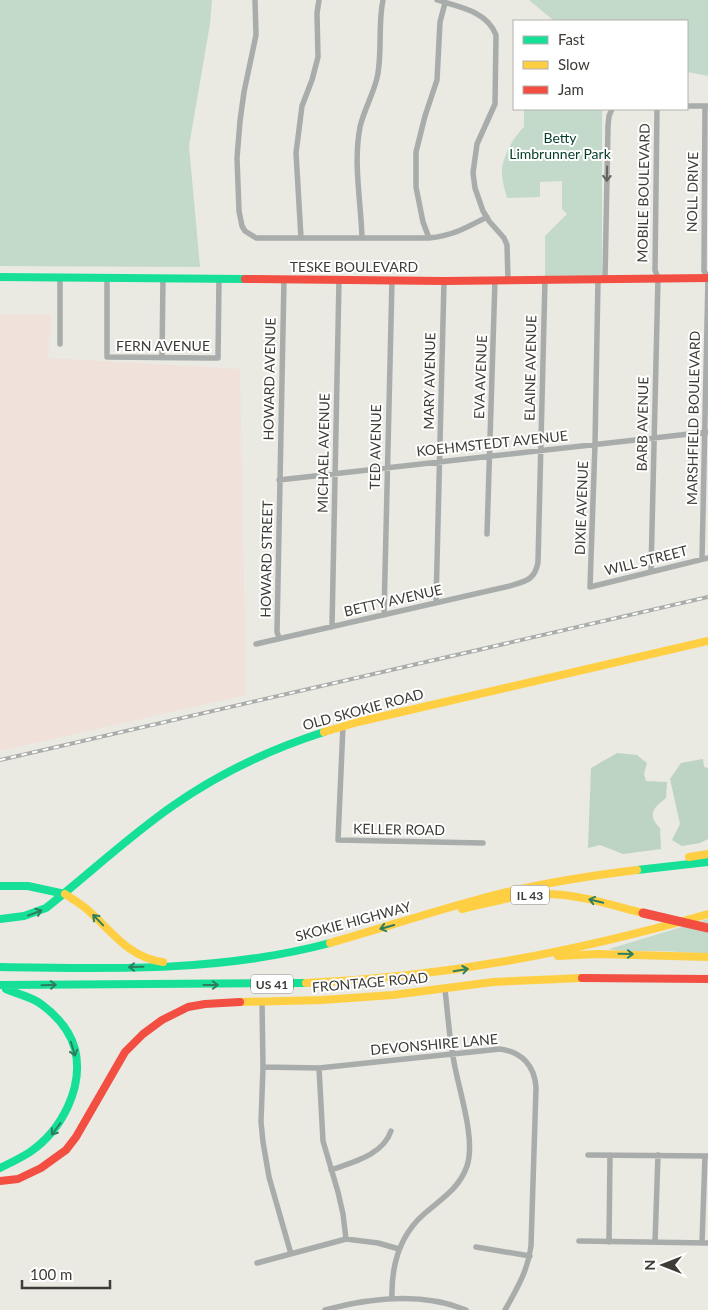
<svg xmlns="http://www.w3.org/2000/svg" width="708" height="1310" font-family="Lato,sans-serif">
  <rect width="100%" height="100%" fill="#eae9e2"/>
  <path fill="#f0e1db" d="M0,314L51,315L48,358L240,369L246,695L0,751Z"/>
  <path fill="#c3daca" d="M0,0H212L210,24L189,146L200,267L0,266Z
    M529,0H708V76L687,72V21H524L553,20Z
    M524,109H602V277L545,276V236L567,214L562,209V181L540,182V197L507,198C505,190 502,181 502,173C501,159 514,136 524,127Z
    M708,919V954L664,951H618L609,949Z"/>
  <path fill="#bdd4c4" d="M617,753L637,755L647,763L644,774L646,781L667,782L666,798C653,808 647,815 660,828L661,849L623,854L600,845L588,848L591,768Z
    M703,759L704,767L708,768V839L700,843L682,846L672,840L680,824L670,779L681,763Z"/>
  <g fill="none" stroke-linecap="round" stroke-linejoin="round">
    <path stroke="#a8adac" stroke-width="5.5" d="M255,0L256,35L244,92L240,121L237,158L239,211L242,226L245,231L256,238H429C452,236 466,228 487,217
      M437,0C459,7 487,11 496,35L495,104L477,144L473,173L475,188L483,211L489,221L504,238L507,245L508,280
      M687,106H707
      M301,238L296,153L302,106L312,80L318,57L317,13L319,0
      M362,238C361,201 353,164 360,127C364,109 376,89 378,73C382,48 378,24 383,0
      M429,238L423,222L416,187V152L425,116L437,80L440,22L445,3
      M107,278V357L210,358H218L219,279
      M605,279L608,126L609,116L612,109
      M598,280L595,444L590,587L708,558
      M60,344V278
      M162,358L163,278
      M279,480L707,432
      M487,534L495,280
      M702,559L708,278L704,271L705,106
      M651,571L658,278L655,270L657,109
      M436,603L444,281
      M384,615L392,280
      M332,627L339,280
      M279,638L277,632L284,279
      M256,644L510,586C526,581 535,580 538,562L545,280
      M343,726L338,840L483,843
      M262,1002L263,1067L261,1122L263,1142L269,1177L291,1254
      M263,1067L319,1068L500,1049C522,1052 535,1066 536,1088L531,1246C528,1270 517,1289 505,1310
      M319,1068L323,1141L338,1192L343,1214L346,1239
      M588,1155L708,1156
      M331,1170C353,1162 383,1155 391,1131
      M579,1241L708,1243
      M609,1242L610,1155
      M655,1242L658,1155
      M702,1243L705,1156
      M476,1247L530,1256
      M257,1263L346,1239L378,1243L399,1249
      M392,1299C391,1267 399,1236 424,1214C441,1199 459,1189 467,1166C476,1139 459,1091 454,1062C449,1038 448,1014 445,990
      M325,1310C370,1298 422,1292 466,1310"/>
    <path stroke="#16e098" stroke-width="8" d="M0,277L245,279
      M637,870L708,862
      M0,886H28L65,894
      M0,919L24,916L46,908C89,874 129,836 174,805C220,773 271,749 324,732
      M0,967C111,969 222,972 330,943
      M0,985L306,983
      M0,1168C10,1163 21,1158 30,1152C62,1130 84,1087 75,1049C70,1031 56,1015 41,1004C32,997 17,994 6,989"/>
    <path stroke="#ffcf43" stroke-width="8" d="M324,732L358,722L708,641
      M689,857L708,854
      M65,894C74,900 83,905 90,912C113,933 130,958 163,962
      M462,909C489,903 517,894 545,894C579,894 611,905 643,913
      M330,943C383,928 434,911 487,897C537,884 587,876 637,870
      M558,956L598,954L708,957
      M306,983C446,977 574,952 708,914
      M240,1002L322,1000L393,995L493,982L582,978"/>
    <path stroke="#f24e42" stroke-width="8" d="M245,279L444,281L708,278
      M582,978L708,979
      M0,1181L18,1179L41,1168L66,1150L76,1137L125,1052L143,1034L162,1020L188,1007L205,1004L240,1002"/>
    <g stroke="#aaadaa" stroke-width="4">
      <path id="rail" d="M0,760L708,597"/>
    </g>
    <use href="#rail" stroke="#fff" stroke-width="2" stroke-dasharray="5.5" stroke-linecap="butt"/>
    <path stroke="#f24e42" stroke-width="9" d="M643,913L708,928"/>
  </g>
  <defs><path id="oneway-shaft" d="M-6 0H5M1.5-3L5.5 0L1.5 3" fill="none" stroke-width="1.6" stroke-linecap="round" stroke-linejoin="round" transform="scale(1.25)"/></defs>
  <use stroke="#626460" href="#oneway-shaft" transform="translate(607 174) rotate(91)"/>
  <g stroke="#2d7e5e">
    <use href="#oneway-shaft" transform="translate(596 901) rotate(-166)"/>
    <use href="#oneway-shaft" transform="translate(35 913) rotate(-21)"/>
    <use href="#oneway-shaft" transform="translate(98 920) rotate(-134)"/>
    <use href="#oneway-shaft" transform="translate(387 927) rotate(164)"/>
    <use href="#oneway-shaft" transform="translate(626 954) rotate(1)"/>
    <use href="#oneway-shaft" transform="translate(136 967) rotate(179)"/>
    <use href="#oneway-shaft" transform="translate(461 970) rotate(-9)"/>
    <use href="#oneway-shaft" transform="translate(49 985) rotate(-2)"/>
    <use href="#oneway-shaft" transform="translate(211 985)"/>
    <use href="#oneway-shaft" transform="translate(73 1049) rotate(73)"/>
    <use href="#oneway-shaft" transform="translate(56 1129) rotate(127)"/>
  </g>
  <g text-anchor="middle" dominant-baseline="central" stroke-width="4" stroke-linejoin="round" paint-order="stroke">
    <g fill="#fff" stroke="#777673" stroke-width="1">
      <rect x="511" y="885.5" width="38" height="19" rx="4"/>
      <rect x="251" y="974.5" width="42" height="19" rx="4"/>
    </g>
    <g font-size="12" font-weight="bold" fill="#3d3c37">
      <text x="530" y="895">IL 43</text>
      <text x="272" y="984">US 41</text>
    </g>
    <g font-size="14" fill="#07402a" stroke="#fff">
      <text x="560" y="137">Betty<tspan x="560" dy="16">Limbrunner Park</tspan></text>
    </g>
    <g font-size="14" fill="#3d3c37" stroke="#fff">
      <text transform="translate(692 192) rotate(-89)">NOLL DRIVE</text>
      <text transform="translate(643 193) rotate(-89)">MOBILE BOULEVARD</text>
      <text x="354" y="266">TESKE BOULEVARD</text>
      <text x="163" y="345">FERN AVENUE</text>
      <text transform="translate(530 368) rotate(-89)">ELAINE AVENUE</text>
      <text transform="translate(480 377) rotate(-88)">EVA AVENUE</text>
      <text transform="translate(269 379) rotate(-89)">HOWARD AVENUE</text>
      <text transform="translate(429 381) rotate(-89)">MARY AVENUE</text>
      <text transform="translate(693 418) rotate(-89)">MARSHFIELD BOULEVARD</text>
      <text transform="translate(642 424) rotate(-89)">BARB AVENUE</text>
      <text transform="translate(492 443) rotate(-6)">KOEHMSTEDT AVENUE</text>
      <text transform="translate(375 447) rotate(-89)">TED AVENUE</text>
      <text transform="translate(323 453) rotate(-89)">MICHAEL AVENUE</text>
      <text transform="translate(581 508) rotate(-88)">DIXIE AVENUE</text>
      <text transform="translate(266 559) rotate(-89)">HOWARD STREET</text>
      <text transform="translate(646 560) rotate(-14)">WILL STREET</text>
      <text transform="translate(393 600) rotate(-13)">BETTY AVENUE</text>
      <text transform="translate(363 709) rotate(-15)">OLD SKOKIE ROAD</text>
      <text transform="translate(399 829) rotate(1)">KELLER ROAD</text>
      <text transform="translate(353 921) rotate(-15)">SKOKIE HIGHWAY</text>
      <text transform="translate(370 982) rotate(-5)">FRONTAGE ROAD</text>
      <text transform="translate(434 1044) rotate(-5)">DEVONSHIRE LANE</text>
    </g>
  </g>
  <rect x="513" y="20" width="175" height="90" fill="#ffffff" stroke="#b1b1af"/>
  <rect x="523" y="36" width="25" height="8" fill="#16e098" stroke="#b1b1af"/>
  <text x="558" y="45" font-size="15" fill="#3d3c37">Fast</text>
  <rect x="523" y="61" width="25" height="8" fill="#ffcf43" stroke="#b1b1af"/>
  <text x="558" y="70" font-size="15" fill="#3d3c37">Slow</text>
  <rect x="523" y="86" width="25" height="8" fill="#f24e42" stroke="#b1b1af"/>
  <text x="558" y="95" font-size="15" fill="#3d3c37">Jam</text>
  <g transform="translate(663 1265) rotate(270)" stroke="#ffffff" stroke-width="4" paint-order="stroke">
  <path d="M0-4L9 19L0 12L-9 19Z" fill="#3d3c37"/>
  <text y="-8" font-size="14" font-weight="bold" text-anchor="middle" fill="#3d3c37">N</text>
  </g>
  <path d="M22 1280v8h88v-8" fill="none" stroke="#3d3c37" stroke-width="2.5"/>
  <text x="30" y="1280" font-size="15" fill="#3d3c37" stroke="#ffffff" stroke-width="4" paint-order="stroke">100 m</text>
</svg>
